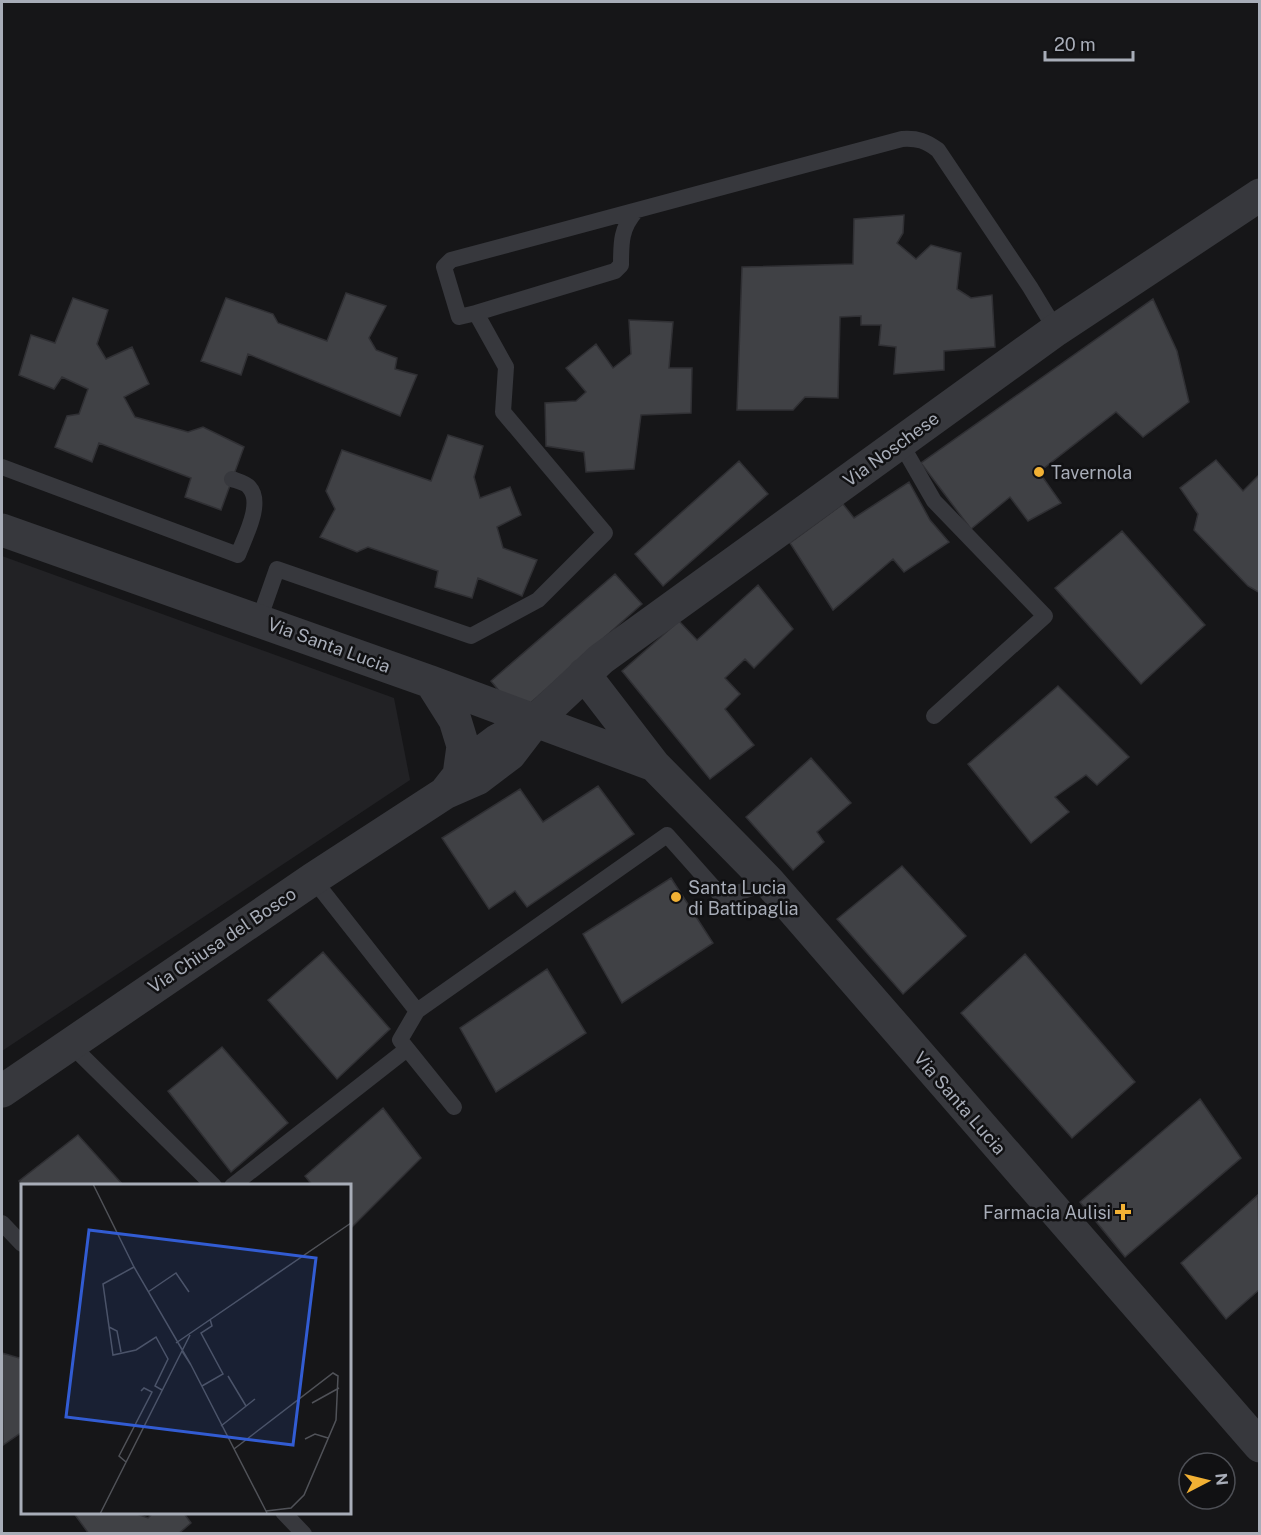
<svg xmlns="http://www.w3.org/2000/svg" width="1261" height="1535" font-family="'Public Sans',sans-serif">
  <rect width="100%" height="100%" fill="#161618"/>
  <path fill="#222225" d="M2,556L394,698L410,780L2,1051Z"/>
  <path fill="#404145" stroke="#303034" stroke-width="1.5" d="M904,215L903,233L897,243L916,259L931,245L961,253L957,289L971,298L992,295L995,347L944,351V370L894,374L896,347L879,345L881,325H861V316L840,317L838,398L805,397L793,410H737L742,267L853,264L854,219Z
    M346,293L386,306L369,338L376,350L397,358L395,369L417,375L400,416L248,354L241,375L201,361L226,298L273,314L278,323L327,341Z
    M73,298L108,310L97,344L106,359L132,347L149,384L124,397L135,417L188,432L203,427L244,447L221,510L185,497L191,478L99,443L92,462L55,447L67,416L79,414L88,389L62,377L54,389L19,375L31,335L55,343Z
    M1153,299L1177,351L1189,402L1143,437L1116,412L1039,472L1061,503L1028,521L1010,497L971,529L921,463Z
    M629,320L673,322L669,368H692L691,413L641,415L634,469L586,472L584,452L546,446L545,403L576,401L586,392L566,368L596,344L613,368L631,354Z
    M448,435L483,446L474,477L480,498L510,487L521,515L497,527L503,548L537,560L522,596L478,578L472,598L435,587L438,571L368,547L357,552L320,537L335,509L326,491L342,450L431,481Z
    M1216,460L1243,491L1260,474V593L1248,586L1194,530L1198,514L1180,488Z
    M739,461L768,494L663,586L635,554Z
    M909,482L930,520L949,542L904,572L893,559L833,610L790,543L843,504L854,518Z
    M1122,531L1205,625L1141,684L1055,588Z
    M615,574L642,604L518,714L491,681Z
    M758,585L793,629L754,668L745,659L725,678L740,694L725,709L754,745L710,779L622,671L679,621L697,640Z
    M1058,686L1129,757L1097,785L1086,775L1055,797L1069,812L1031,843L968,764Z
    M811,758L851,803L817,832L824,842L793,870L746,817Z
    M598,786L634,834L527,907L515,891L489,909L442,838L520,789L543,822Z
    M902,866L966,936L903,994L837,919Z
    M671,878L713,943L622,1003L583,934Z
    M323,952L390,1029L337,1079L268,1000Z
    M1025,954L1135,1082L1072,1138L961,1013Z
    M547,969L586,1033L496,1092L460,1028Z
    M222,1047L288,1123L231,1172L168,1091Z
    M1200,1099L1241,1158L1125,1257L1080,1202Z
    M383,1108L421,1158L350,1229V1186H313L305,1176Z
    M78,1135L124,1186H22L19,1181Z
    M1258,1195L1260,1289L1226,1319L1181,1263Z
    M2,1353L19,1358L22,1356V1432L3,1445Z
    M73,1512H131L148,1518L154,1512H183L191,1523L178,1534H89Z"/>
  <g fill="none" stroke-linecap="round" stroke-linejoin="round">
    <path stroke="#37383d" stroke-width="16" d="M476,313L615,271L621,265C621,242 621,228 636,211
      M900,442L934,501L1045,616L934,716
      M2,467L238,555C244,538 264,503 249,487C246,483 237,481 232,479
      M259,620L277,569L471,636L538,600L605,533L503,412L506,367L476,313L459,317L444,267L451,260L902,139C918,138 926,141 938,150L1030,287L1056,330
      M313,879L417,1011L667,835L723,898L769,882
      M417,1011L400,1040L454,1107
      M69,1043L214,1186
      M232,1186L407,1049
      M2,1223L22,1244
      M283,1512L304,1534"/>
    <path stroke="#37383d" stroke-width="33" d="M2,530L431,682L654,765
      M584,674L654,765L769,882L1260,1446
      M431,682L455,720L463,746L459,775
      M536,720L498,740L470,761L445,793L477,779L510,754L536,720L601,659L1056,330L1260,195
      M2,1091L313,879L445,793"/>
  </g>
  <g fill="#f2b134" stroke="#111113" stroke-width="2">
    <circle cx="1039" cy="472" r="6"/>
    <circle cx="676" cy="897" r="6"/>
    <path d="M1120 1203h6v6h6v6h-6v6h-6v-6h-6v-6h6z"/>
  </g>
  <g text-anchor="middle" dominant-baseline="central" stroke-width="5" stroke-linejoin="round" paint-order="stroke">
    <g font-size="18" fill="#a8adb8" stroke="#111113">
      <text transform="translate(891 449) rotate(-36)">Via Noschese</text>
      <text transform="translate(329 645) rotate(20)">Via Santa Lucia</text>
      <text transform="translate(222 940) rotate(-34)">Via Chiusa del Bosco</text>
      <text transform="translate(960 1103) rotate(49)">Via Santa Lucia</text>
    </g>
    <g font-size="18" fill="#a8adb8" stroke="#111113" text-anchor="start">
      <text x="1051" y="472">Tavernola</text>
      <text x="688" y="887">Santa Lucia<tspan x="688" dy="21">di Battipaglia</tspan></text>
      <text x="1111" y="1212" text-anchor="end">Farmacia Aulisi</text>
    </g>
  </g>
  <g transform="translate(21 1184)">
    <rect width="330" height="330" fill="#161618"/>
    <path fill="none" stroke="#505258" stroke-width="1.5" d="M72,0L113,83L170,181L161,167M113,83L82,100L92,171L115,166L135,153L147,175L134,202L141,206M127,108L155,89L168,108M88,143L96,147L100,168M155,159L330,39M170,181L246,329M207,192L225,222M181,202L202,190L180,149L191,142L189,135M291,219L318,204M200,242L234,215M284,255L294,250L307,254M213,265L312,189L317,192L315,236L283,311L270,324L245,327M105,278L98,272L131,208L123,204L120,207M79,330L169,151"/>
    <path fill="#325cd3" fill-opacity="0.15" stroke="#325cd3" stroke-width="3" d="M68,46L295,74L272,261L45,233Z"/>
    <rect width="330" height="330" fill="none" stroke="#a8adb8" stroke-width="3"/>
  </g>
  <rect width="1261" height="1535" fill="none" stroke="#a8adb8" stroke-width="6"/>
  <g transform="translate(1207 1481) rotate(83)"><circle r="28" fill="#111113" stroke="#4d4f55" stroke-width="1.5"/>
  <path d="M0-4.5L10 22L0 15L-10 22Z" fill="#f2b134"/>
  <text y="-9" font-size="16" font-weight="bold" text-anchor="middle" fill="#a8adb8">N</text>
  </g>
  <path d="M1045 51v9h88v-9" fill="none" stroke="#a8adb8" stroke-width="3"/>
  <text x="1054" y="51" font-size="18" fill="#a8adb8" stroke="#111113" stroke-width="4.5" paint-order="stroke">20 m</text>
</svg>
